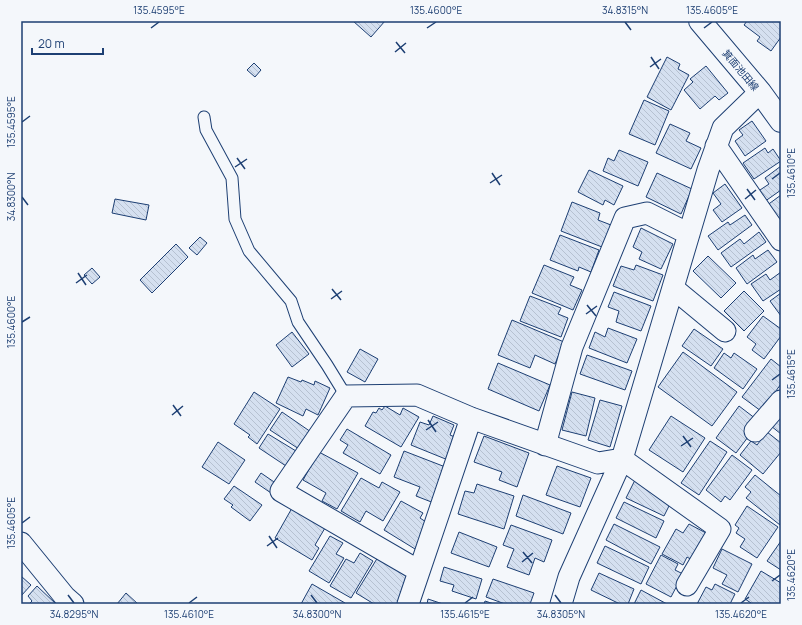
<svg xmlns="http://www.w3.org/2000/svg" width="802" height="625" font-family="Manrope,'Noto Sans JP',sans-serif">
  <defs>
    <pattern id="building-back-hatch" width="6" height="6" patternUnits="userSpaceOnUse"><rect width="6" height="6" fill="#d5e0f0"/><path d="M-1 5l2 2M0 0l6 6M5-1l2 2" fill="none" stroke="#b6c1d1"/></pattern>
  </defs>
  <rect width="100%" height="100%" fill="#f4f7fb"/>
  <path fill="url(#building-back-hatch)" stroke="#1d3f73" d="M353,21H385L371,37Z
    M747,21H781V37L771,51L757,41L760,37L744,25Z
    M667,57L680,64L678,69L689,75L671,110L647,97Z
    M254,63L261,70L255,77L247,70Z
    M706,66L728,93L719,100L715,96L700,109L684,90L693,82L690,79Z
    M644,100L669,111L655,145L629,134Z
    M752,121L766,141L745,156L735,141L743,135L739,130Z
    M670,124L690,133L686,141L701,148L691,169L656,153Z
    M765,148L768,153L773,149L781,161L754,179L743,163Z
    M619,150L648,162L638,186L603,171L608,158L614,161Z
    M781,166V190L764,202L757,192L769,184L765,178Z
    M589,170L623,186L614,205L605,200L603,205L578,192Z
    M657,173L692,189L681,214L646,197Z
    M725,184L742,208L722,222L713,210L721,204L713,193Z
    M781,195V220L779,222L766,206Z
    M115,199L149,205L146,220L112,213Z
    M572,202L600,213L598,220L611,225L602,247L561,231Z
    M745,215L752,225L718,250L708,236L728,222L730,225Z
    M641,228L673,244L661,269L639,259L642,252L633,247Z
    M759,232L766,242L731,267L721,253L740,239L744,244Z
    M560,235L599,250L591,272L579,267L578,271L550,260Z
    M200,237L207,243L197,255L189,248Z
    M176,244L188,257L152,293L140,280Z
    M768,250L777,262L747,284L736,268L753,255L755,259Z
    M708,256L736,283L721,298L693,271Z
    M544,265L574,277L570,285L582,290L573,310L532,293Z
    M636,265L663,275L653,301L613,286L621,266L634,270Z
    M92,268L100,277L92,284L84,275Z
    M781,272V289L763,301L751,284L766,274L770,280Z
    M744,291L764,311L744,331L724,311Z
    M614,292L651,306L641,331L616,322L619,311L608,307Z
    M781,293V316L770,301Z
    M530,296L561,308L558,314L568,318L561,337L520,321Z
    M763,316L781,329V336L764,359L752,350L756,344L747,337Z
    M512,320L564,342L555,364L535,355L530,368L498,355Z
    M608,328L637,339L627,363L589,348L595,332L605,337Z
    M694,329L723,349L711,366L682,346Z
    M292,332L309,354L292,367L276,345Z
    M360,349L378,359L365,382L347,372Z
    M683,352L737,392L712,426L658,387Z
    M724,353L731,358L734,353L757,369L743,389L714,368Z
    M587,355L632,371L625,390L580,374Z
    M771,359L781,367V384L761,411L742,397Z
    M498,363L550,385L539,411L488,389Z
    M288,377L301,382L302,380L314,385L315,381L330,388L318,415L306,409L303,416L276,403Z
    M254,392L280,409L257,444L248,437L250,435L234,424Z
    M572,392L595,398L586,436L562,430Z
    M600,400L622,406L610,447L588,440Z
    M385,406L400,415L403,408L419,417L401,447L365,426L373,412L376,413L379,408L382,410Z
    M739,406L756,419L745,434L748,437L736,453L716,438Z
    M282,412L311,432L299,449L270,430Z
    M781,414V434L771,426Z
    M433,416L454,425L450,435L457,438L448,460L411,445L420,422L429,425Z
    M671,416L705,438L683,472L649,450Z
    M347,429L391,455L380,474L343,453L348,445L340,440Z
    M767,432L781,443V452L763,474L740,455L751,441L757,445Z
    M268,434L296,451L286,466L259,448Z
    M484,436L529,453L517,487L499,480L502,472L474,462Z
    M710,441L727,452L699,495L681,483Z
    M218,442L245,460L229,484L202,467Z
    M404,451L448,468L434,503L416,496L420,487L394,477Z
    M319,452L358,473L337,509L322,501L326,493L303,480Z
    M732,455L752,470L730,500L725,496L721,502L706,490Z
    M557,466L591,478L580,507L546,495Z
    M261,473L277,484L271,493L255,482Z
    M755,475L781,496L780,525L746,498L751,492L745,487Z
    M361,478L379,488L382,482L400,492L383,521L366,511L360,522L341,511Z
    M635,480L660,495L658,498L670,504L664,516L626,498Z
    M477,484L514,496L504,529L458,514L465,491L474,493Z
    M234,486L262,505L250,521L231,507L233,505L224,499Z
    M523,495L571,513L563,534L516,516Z
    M401,501L423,513L420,518L429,524L415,549L384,530Z
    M624,502L664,521L656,538L616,518Z
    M747,506L778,527L757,558L740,547L745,539L736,533L739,528L735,525Z
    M292,508L325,528L315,545L319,548L312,560L275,538Z
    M614,524L660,547L651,564L606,540Z
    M689,524L706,533L692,560L687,557L683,565L662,554L676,529L683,533Z
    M511,525L552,540L544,562L535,558L529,575L507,567L514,549L503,545Z
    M459,532L497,547L489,567L451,553Z
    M330,536L343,543L336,554L344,558L329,583L309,571Z
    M781,541V570L767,561Z
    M605,546L649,567L641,584L597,563Z
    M722,549L752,564L738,592L722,584L727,575L713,568Z
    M360,553L373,561L351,598L330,586L346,559L354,563Z
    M661,555L678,564L675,570L683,574L671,597L646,584Z
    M378,557L409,576L398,604H374L356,593Z
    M444,567L482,579L476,599L452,591L454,585L440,581Z
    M761,571L781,583V604H750L751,603L745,599Z
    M599,573L634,589L628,604H620L591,590Z
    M21,576L31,585L21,596Z
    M493,579L534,593L530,604H505L486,597Z
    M312,584L345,603L344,604H301Z
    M715,584L735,594L730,604H697L706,587L712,590Z
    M37,586L56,604H29L32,601L28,596Z
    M641,590L667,604H634Z
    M126,593L138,604H117Z
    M428,599L443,604H427Z
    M485,601L494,604H484Z"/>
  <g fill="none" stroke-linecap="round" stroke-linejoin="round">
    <g stroke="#1d3f73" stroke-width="13">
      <path id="service" d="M204,117L206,130L232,178L235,219L249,251L291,301L298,322L327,365L346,396"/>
    </g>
    <g stroke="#1d3f73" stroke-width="23">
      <path id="minor" d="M716,146L781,240
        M673,288L725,331
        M755,431L781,401
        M545,445L572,347L625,218L647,213L689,234
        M21,543L65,597L73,604
        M419,571L281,491L346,396L417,395L471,418L598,463L622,459L720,529L687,585
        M408,604L471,418
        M561,604L569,577L622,459L708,170L723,128L760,92"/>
    </g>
    <g stroke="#1d3f73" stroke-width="24">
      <path id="primary" d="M700,21L760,92L781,121"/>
    </g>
    <use href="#service" stroke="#f4f7fb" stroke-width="11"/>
    <use href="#minor" stroke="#f4f7fb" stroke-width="21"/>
    <use href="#primary" stroke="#f4f7fb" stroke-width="22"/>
  </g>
  <path fill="none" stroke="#1d3f73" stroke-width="1.5" d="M625,22L631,30M151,28L159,22M427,28L436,22M704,28L712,22M396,42L405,53M395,52L406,43M651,57L659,69M650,67L661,59M22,122L30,116M237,158L245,169M235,167L247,159M492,173L500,185M772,179L780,173M490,183L502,175M747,189L755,200M22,197L28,205M745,199L756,190M78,273L86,285M76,283L87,275M332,289L341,300M331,299L342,291M587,305L596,316M586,314L597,306M22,322L30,317M772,380L780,374M173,405L181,416M172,415L183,406M428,420L436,432M426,430L438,422M683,436L691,447M681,446L693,438M22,523L30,517M269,536L277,548M267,546L278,538M523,552L532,563M522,562L533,553M772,581L780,575M68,595L74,603M311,595L317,603M555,595L561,603M189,603L197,597M465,603L473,597M741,603L749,597"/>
  <g text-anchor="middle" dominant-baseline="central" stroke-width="3" stroke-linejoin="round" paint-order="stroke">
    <g font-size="10" fill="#1d3f73" stroke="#f4f7fb">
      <text transform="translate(741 70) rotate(50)">箕面池田線</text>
    </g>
  </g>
  <rect width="802" height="625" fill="none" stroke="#f4f7fb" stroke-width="44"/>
  <path d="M32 48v6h71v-6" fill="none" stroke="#1d3f73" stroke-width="2"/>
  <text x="38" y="48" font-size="12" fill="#1d3f73" stroke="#f4f7fb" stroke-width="3" paint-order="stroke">20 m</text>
  <rect x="22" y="22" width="758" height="581" fill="none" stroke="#1d3f73" stroke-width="1.5"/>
  <g font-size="10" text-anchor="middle" fill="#1d3f73">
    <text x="159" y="14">135.4595°E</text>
    <text x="436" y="14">135.4600°E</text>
    <text x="625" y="14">34.8315°N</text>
    <text x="712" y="14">135.4605°E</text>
    <text transform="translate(11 122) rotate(-90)" y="4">135.4595°E</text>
    <text transform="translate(791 173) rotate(-90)" y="4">135.4610°E</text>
    <text transform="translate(11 197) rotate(-90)" y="4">34.8300°N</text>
    <text transform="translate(11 322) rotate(-90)" y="4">135.4600°E</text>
    <text transform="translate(791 374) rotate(-90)" y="4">135.4615°E</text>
    <text transform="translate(11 523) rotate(-90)" y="4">135.4605°E</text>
    <text transform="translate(791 575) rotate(-90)" y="4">135.4620°E</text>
    <text x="74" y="618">34.8295°N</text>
    <text x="189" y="618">135.4610°E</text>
    <text x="317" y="618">34.8300°N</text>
    <text x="465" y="618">135.4615°E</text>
    <text x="561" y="618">34.8305°N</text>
    <text x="741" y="618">135.4620°E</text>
  </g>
</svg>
